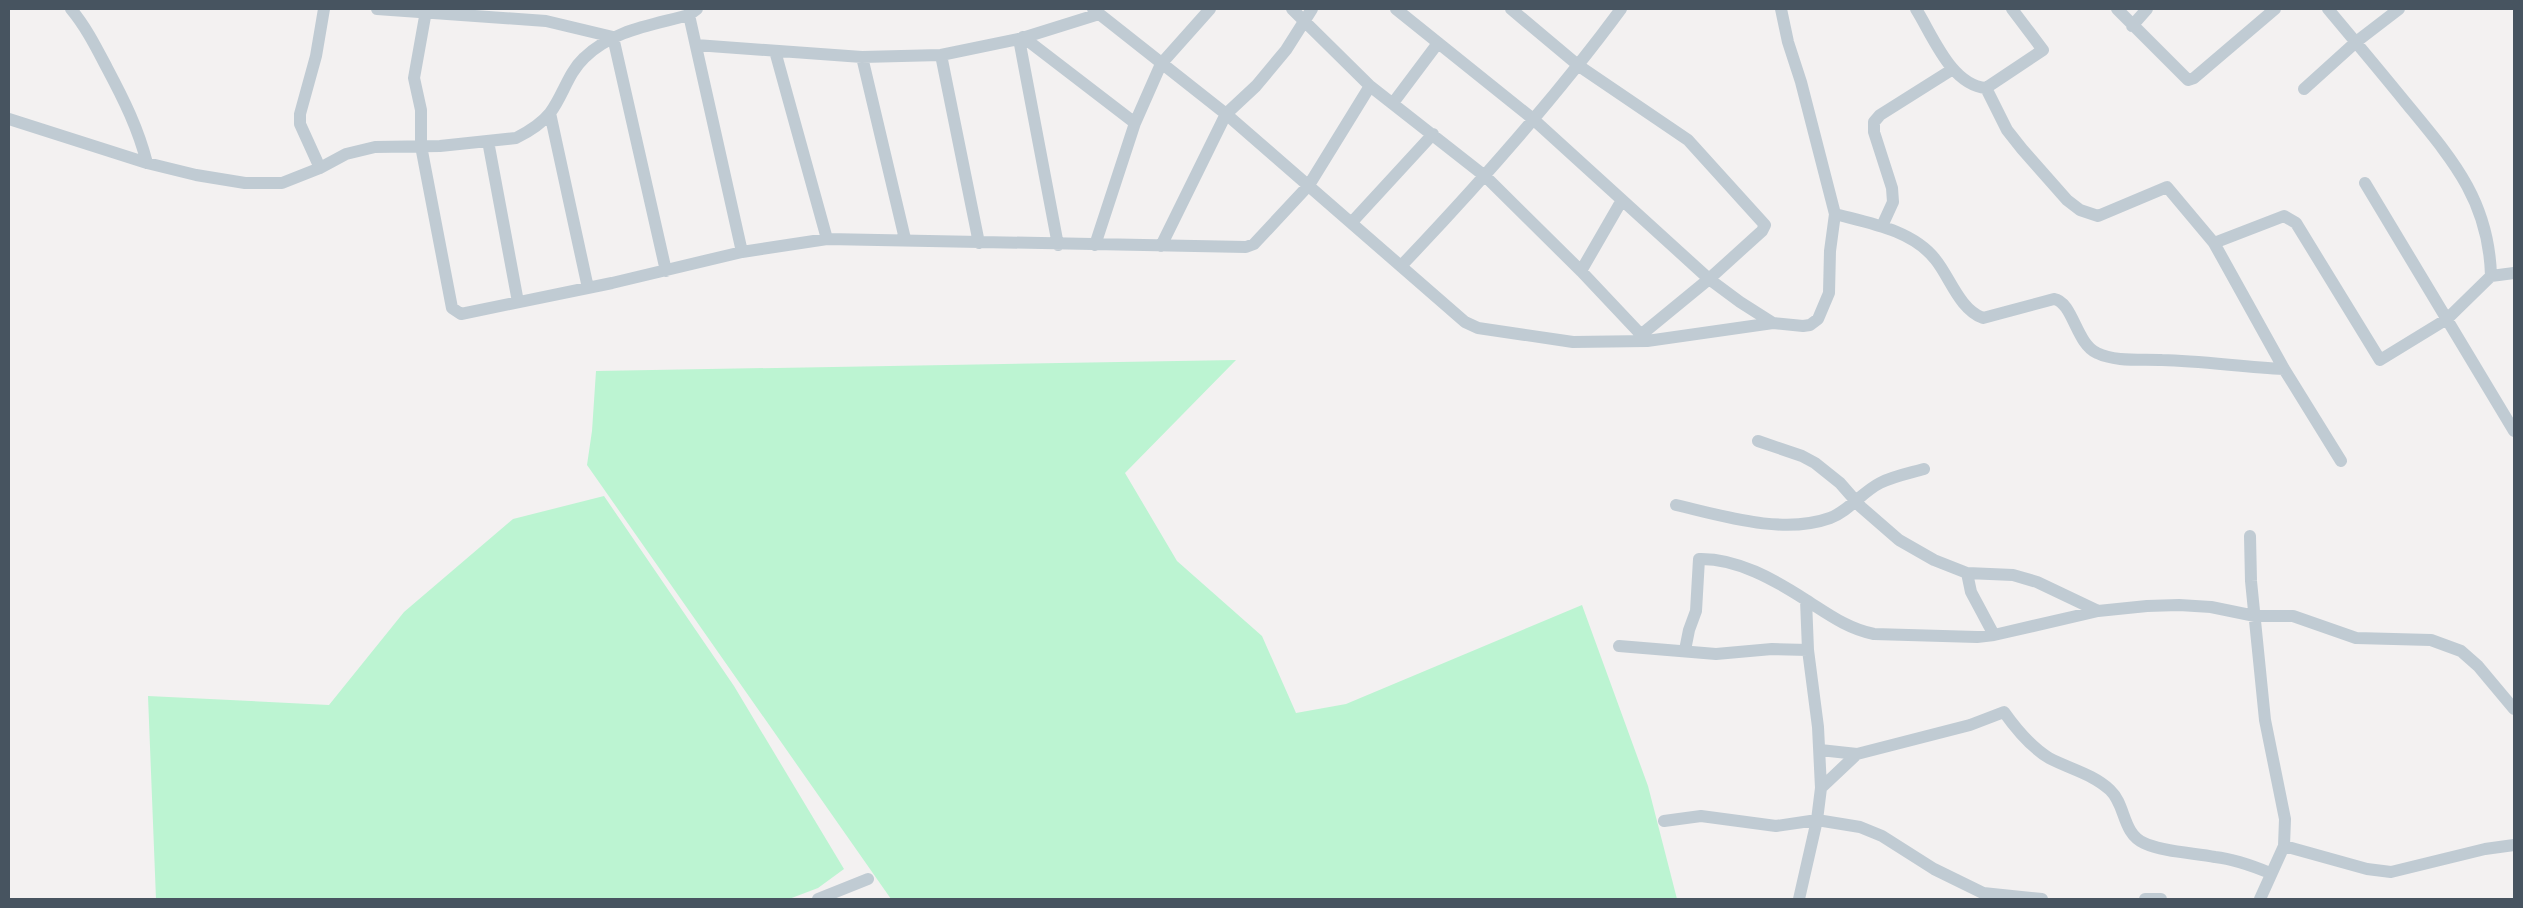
<svg xmlns="http://www.w3.org/2000/svg" width="2523" height="908" font-family="Overpass,sans-serif">
  <rect width="100%" height="100%" fill="#f3f1f1"/>
  <path fill="#bcf4d2" d="M1236,360L1125,473L1177,561L1262,636L1296,713L1346,704L1582,605L1648,786L1677,899H891L587,465L592,431L596,371Z
    M604,496L734,686L844,869L818,888L789,899H156L148,696L329,705L404,612L513,519Z"/>
  <g fill="none" stroke-linecap="round" stroke-linejoin="round">
    <path stroke="#c0cbd3" stroke-width="12" d="M71,9C86,27 96,47 107,68C124,100 138,128 147,163
      M377,9L546,21L613,37L666,271
      M1093,9L1226,114L1465,322L1478,328L1573,342L1647,341L1773,323L1803,326L1810,325L1818,319L1829,293L1830,251L1835,214L1801,82L1788,42L1781,9
      M1292,9L1370,86L1486,177L1581,271L1647,341
      M1396,9L1533,119L1709,279L1740,302L1773,323
      M1511,9L1579,66L1688,140L1765,225L1762,231L1709,279L1642,334
      M1916,9C1933,36 1951,85 1986,88L2043,50L2012,9
      M2117,9L2188,80L2194,78L2275,9
      M2328,9C2354,40 2380,71 2406,103C2452,159 2489,200 2491,276
      M426,11L414,78L421,110V146L452,308L461,314L612,283L742,252L827,239L1246,247L1254,244L1309,185L1370,86
      M689,15L742,252
      M2132,26L2147,9
      M1023,37L1135,123L1095,245
      M1019,39L1058,245
      M696,45L862,57L941,55L1019,39L1099,14
      M775,51L827,239
      M941,55L979,243
      M862,57L905,239
      M1986,88L2007,130L2022,149L2067,200L2080,210L2098,216L2167,187L2214,243L2284,369L2341,461
      M2304,89L2356,42L2399,9
      M1393,103L1438,43
      M550,113L588,288
      M9,119L147,163L196,175L245,183H282L320,168L346,154L375,147L440,146L516,138C528,132 542,123 550,113C563,96 568,73 584,58C612,30 653,25 689,15L697,9
      M1135,123L1161,64L1210,9
      M488,141L518,302
      M320,168L300,124V114L316,56L324,9
      M2365,183L2514,431
      M1835,214C1869,223 1912,230 1935,259C1950,277 1959,309 1983,318L2054,299C2073,302 2076,344 2097,353C2115,362 2142,359 2162,360C2202,361 2243,367 2284,369
      M1352,222L1433,134
      M1882,226L1893,202L1892,188L1874,132V122L1880,115L1953,69
      M2214,243L2284,216L2296,223L2380,360L2447,319L2491,276L2514,273
      M1161,246L1226,114L1256,86L1286,50L1312,9
      M1401,266C1479,184 1554,100 1621,9
      M1581,271L1622,200
      M1758,441L1802,456L1815,463L1840,483L1861,507L1899,540L1934,560L1967,573L2013,575L2037,582L2098,611
      M1676,505C1723,516 1783,535 1830,518C1849,511 1862,492 1880,483C1894,476 1910,473 1924,469
      M2250,536L2251,581L2265,720L2285,819L2284,846L2260,899
      M1967,573L1971,592L1994,635
      M1619,646L1716,654L1772,649L1808,650
      M1685,650L1689,630L1696,611L1699,559C1737,558 1775,580 1806,600C1828,614 1848,629 1874,634L1977,637L1994,635L2098,611L2147,606L2179,605L2211,607L2255,616H2293L2356,638L2431,640L2461,651L2478,666L2514,709
      M1820,750L1857,754
      M1821,788L1857,754L1970,725L2004,712C2016,729 2031,747 2049,758C2070,769 2093,774 2110,790C2126,805 2122,833 2144,843C2163,852 2195,853 2215,857C2234,859 2253,866 2270,873
      M1664,821L1701,816L1776,826L1817,820L1860,827L1882,836L1934,869L1983,893L2042,899
      M2284,846L2367,869L2391,872L2485,849L2514,845
      M818,899L868,879
      M1799,899L1817,820L1821,788L1818,727L1808,650L1806,600
      M2145,899H2161"/>
  </g>
  <rect width="2523" height="908" fill="none" stroke="#475460" stroke-width="20"/>
</svg>
